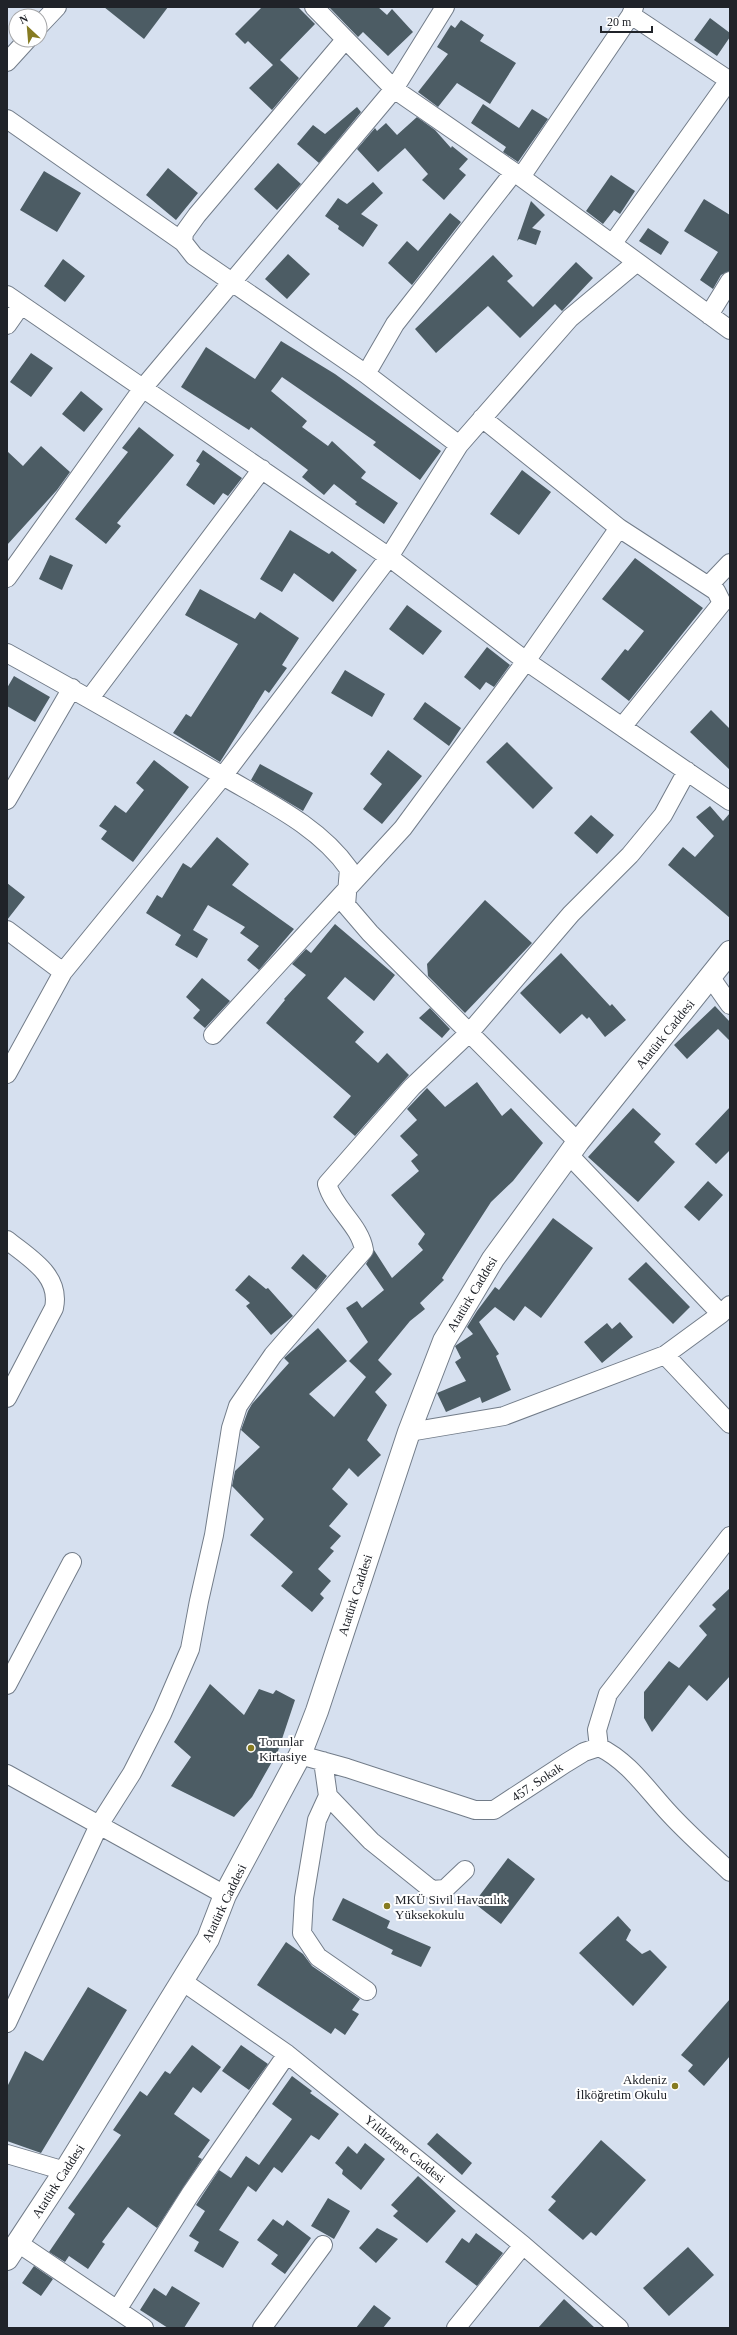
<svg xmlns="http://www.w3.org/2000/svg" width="737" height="2335" font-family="'Times New Roman',serif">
  <rect width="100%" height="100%" fill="#d6e0ef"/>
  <path fill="#4c5c64" d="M104,7H168L144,39Z
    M262,7H298L315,24L280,60L299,78L272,110L249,88L273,65L248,41L245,44L235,34Z
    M329,7H378L387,15L392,9L413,32L388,56L363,32L358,37Z
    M710,18L730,33V37L717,56L694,40Z
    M461,20L484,35L480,41L516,63L490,104L457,83L438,107L418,92L448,54L437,47L451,25L455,28Z
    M483,104L519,128L532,109L548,119L518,162L503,152L506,147L471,123Z
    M357,107L361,112L319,163L297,144L313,125L325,134Z
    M417,117L435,130L451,148L452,146L468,159L459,169L466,175L444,200L422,180L428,174L405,148L378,172L357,149L375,128L377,131L386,123L397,135Z
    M278,163L301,184L277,210L254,189Z
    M168,168L198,193L176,220L146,195Z
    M44,171L81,193L57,232L20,210Z
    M611,175L635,191L620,214L614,210L603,224L586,211Z
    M373,182L383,193L361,214L378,225L363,247L338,229L339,226L325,216L338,198L347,204Z
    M704,199L730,215V271L721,275L713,289L700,280L718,252L684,231Z
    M531,201L545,215L532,228L541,231L536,245L519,239L517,241Z
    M450,213L461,222L412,285L388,263L407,241L418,251Z
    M648,228L669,242L661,255L639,241Z
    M288,254L310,274L287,299L265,279Z
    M493,255L513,276L507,281L533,307L576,262L593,278L562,311L555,304L520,338L488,306L436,353L415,329Z
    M63,259L85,276L65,302L44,286Z
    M281,341L335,374L441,451L420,480L373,445L376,442L282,377L271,391L307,421L302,427L328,446L332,441L366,472L361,478L398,503L384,524L355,504L357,502L334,484L324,495L302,477L308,470L251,427L249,430L181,387L206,347L255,379Z
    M31,353L53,368L31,397L10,382Z
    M81,391L103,409L84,432L62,414Z
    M139,427L174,455L117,523L121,526L106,544L75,519L128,452L122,448Z
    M41,446L70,472L57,490L7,545V451L23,466Z
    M203,450L242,478L228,496L223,493L214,505L186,485L200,464L196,461Z
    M522,470L551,492L519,535L490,514Z
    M290,530L329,554L332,551L357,570L333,602L294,573L282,592L260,579Z
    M50,555L73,565L62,590L39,579Z
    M635,558L703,608L629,701L601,679L625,649L628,651L644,631L602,599Z
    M200,589L255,619L260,612L299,638L282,665L287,668L269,693L265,690L220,762L173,733L186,714L191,717L238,644L185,615Z
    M407,605L442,631L423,655L389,629Z
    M487,647L510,665L494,687L486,682L480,690L464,677Z
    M345,670L385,694L372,717L331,693Z
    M14,676L50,697L35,722L7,706V688Z
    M425,702L461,728L449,746L413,719Z
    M711,710L730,729V770L690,732Z
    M507,742L553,788L533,809L486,762Z
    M388,750L422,776L382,824L363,809L382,784L370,774Z
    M154,760L189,787L133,862L101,839L107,831L99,826L115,805L126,813L144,790L136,783Z
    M260,764L313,793L303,811L251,780Z
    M710,806L723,821L730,813V918L668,865L683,847L695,857L714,836L696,817Z
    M591,815L614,835L597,854L574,833Z
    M217,837L249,864L232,885L294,929L259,970L247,960L259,946L240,933L245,927L208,905L193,930L208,939L197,958L175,945L181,935L146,913L157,895L162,898L183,863L191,868Z
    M7,883L25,897L7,920Z
    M485,900L532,943L465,1013L428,976L427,964Z
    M335,924L395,975L374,1001L345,977L327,998L364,1032L355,1042L378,1063L387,1053L409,1075L355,1136L333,1117L351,1096L266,1023L285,1000L284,999L306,975L292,964L306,949L311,953Z
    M561,953L610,1006L612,1004L626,1020L605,1037L589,1017L587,1019L582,1014L560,1034L520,993Z
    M202,978L230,1001L205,1028L193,1018L200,1010L186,997Z
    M715,1006L730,1022V1041L718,1029L687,1059L674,1045Z
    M430,1008L450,1029L442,1038L419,1018Z
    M477,1082L502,1116L511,1108L543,1143L513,1181L491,1202L442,1278L444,1280L420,1303L425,1309L410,1321L378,1360L392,1374L375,1392L387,1405L367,1440L381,1455L358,1477L349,1468L332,1489L348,1504L329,1526L341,1536L330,1548L334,1551L318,1569L331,1581L320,1594L324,1598L312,1612L281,1586L293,1572L250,1535L264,1519L232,1486L235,1471L260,1447L241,1430L248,1411L252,1404L289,1363L284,1358L318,1328L347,1361L309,1394L334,1417L366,1377L349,1361L368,1342L346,1308L357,1301L362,1308L384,1290L366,1264L374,1250L392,1278L423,1250L418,1244L425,1234L391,1195L419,1171L411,1161L418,1155L400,1136L417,1120L407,1109L427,1088L445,1107Z
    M730,1107V1150L716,1164L695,1144Z
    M633,1108L661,1134L654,1142L675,1162L638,1202L588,1157Z
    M708,1181L723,1195L699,1221L684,1207Z
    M553,1218L593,1248L541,1318L525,1306L514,1321L495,1307L479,1322L499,1354L496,1356L511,1390L482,1403L480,1397L446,1412L437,1393L466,1381L455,1362L461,1358L455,1346L473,1334L467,1327L477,1311L495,1287L499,1290Z
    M303,1254L327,1276L316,1290L291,1268Z
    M646,1262L690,1307L673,1324L628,1279Z
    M249,1275L266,1289L268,1288L293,1316L271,1335L246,1306L250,1303L235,1290Z
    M620,1322L633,1337L602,1363L584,1342L607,1323L612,1329Z
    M730,1588V1676L707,1701L689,1685L652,1732L644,1718V1692L669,1661L679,1668L707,1635L699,1626L716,1609L712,1605Z
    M210,1684L244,1715L259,1689L273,1694L276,1690L295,1700L278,1751L252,1797L234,1817L171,1786L191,1757L174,1742Z
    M508,1858L535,1879L501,1924L474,1903Z
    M343,1898L390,1921L387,1928L431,1947L421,1967L391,1954L393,1950L332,1920Z
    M618,1916L631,1930L626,1940L642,1954L650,1950L667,1967L633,2006L579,1953Z
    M286,1942L303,1954L312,1966L360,1999L352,2010L359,2014L345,2035L335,2028L331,2034L257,1985Z
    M88,1987L127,2010L41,2153L7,2141V2087L25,2051L43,2061Z
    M730,1999V2056L704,2086L688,2071L693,2065L681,2055Z
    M192,2045L221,2067L201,2093L193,2087L174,2114L210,2140L198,2157L202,2159L157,2228L128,2207L102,2242L105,2244L88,2269L69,2256L65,2262L49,2252L75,2214L68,2208L121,2135L113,2130L140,2091L147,2096L165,2071L170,2074Z
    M241,2045L268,2064L249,2090L222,2071Z
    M292,2076L312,2091L310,2093L339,2114L319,2140L311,2135L282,2173L274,2167L256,2192L248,2186L219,2230L239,2242L223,2268L194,2251L199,2242L189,2236L205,2211L196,2205L219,2170L231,2178L246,2156L259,2165L292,2119L272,2104Z
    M437,2133L472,2163L462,2175L427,2144Z
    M601,2140L646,2180L596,2236L591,2232L583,2240L548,2210L556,2201L551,2197Z
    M365,2143L385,2159L361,2190L342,2174L343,2170L335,2163L348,2146L357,2154Z
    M418,2176L456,2211L427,2243L393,2216L398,2211L391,2205Z
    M328,2198L350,2211L334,2239L311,2226Z
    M273,2219L283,2226L287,2220L311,2238L285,2274L271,2264L278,2255L257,2240Z
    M377,2228L398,2239L376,2263L359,2248Z
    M476,2233L503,2253L477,2286L445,2262L462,2238L469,2243Z
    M688,2247L714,2275L669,2316L643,2288Z
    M34,2266L53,2279L41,2296L22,2283Z
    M172,2286L200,2303L184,2328H168L140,2310L154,2288L166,2296Z
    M564,2299L595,2328H538Z
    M374,2305L391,2318L383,2328H356Z"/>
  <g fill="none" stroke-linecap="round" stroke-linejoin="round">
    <g stroke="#727c89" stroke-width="20">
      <path id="minor" d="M314,7L394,89L514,172L730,330
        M631,15L730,81
        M40,25L57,7
        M345,40L197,215L184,233L183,242L194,256L366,374L459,445
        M7,62L27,40
        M7,119L183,242
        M521,177L631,15L634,7
        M613,243L730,79
        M7,295L389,557L526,661L730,801
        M709,315L730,281
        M7,325L21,305
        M366,374L395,324L514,172
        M482,418L619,528L716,591L722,603L622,727
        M7,578L143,388L394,89L445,7
        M709,585L730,563
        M7,653C80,693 151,734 223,776C267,802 319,826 349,869L346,905L370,933L578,1142
        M90,698L262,469
        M7,800L72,688
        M7,930L63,972L223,776L389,557L459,445L570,318L637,262
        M711,978L730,1005
        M213,1035L403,828L526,661L619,528
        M7,1074L63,972
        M569,1155L721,1314
        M7,1240C29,1258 61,1275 54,1308L7,1398
        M665,1355L730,1424
        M409,1432L504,1416L665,1355L721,1314L730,1305
        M7,1685L72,1562
        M599,1747L597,1730L608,1694L730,1536
        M300,1755L347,1768L475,1810H494L566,1763L584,1752L599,1747C628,1761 646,1788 668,1812C687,1833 709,1852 730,1872
        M323,1761L328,1796L371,1841L432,1890L445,1889L465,1870
        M7,1774L225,1895
        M328,1796L317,1820L304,1898L302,1933L318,1957L367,1991
        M182,1981L287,2054L523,2245L619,2328
        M7,2023L99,1825L132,1773L162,1714L190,1649L199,1601L214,1535L231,1428L238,1406L273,1355L364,1250C360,1225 334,1209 327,1184L412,1087L470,1032L571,914L630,855L663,815L687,771
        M7,2154L65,2171
        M18,2243L144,2328
        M117,2310L191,2193L287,2054
        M262,2328L323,2245
        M456,2328L523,2245"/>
    </g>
    <g stroke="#727c89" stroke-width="24">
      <path id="major" d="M7,2259L65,2171L208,1939L225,1895L300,1755L317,1711L409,1432L444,1341L493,1259L578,1142L730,952"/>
    </g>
    <use href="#minor" stroke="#fff" stroke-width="18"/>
    <use href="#major" stroke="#fff" stroke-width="22"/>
  </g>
  <g fill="#867b21" stroke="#fff" stroke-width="1.5">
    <circle cx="251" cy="1748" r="4"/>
    <circle cx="387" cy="1906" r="4"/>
    <circle cx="675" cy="2086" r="4"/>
  </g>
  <g text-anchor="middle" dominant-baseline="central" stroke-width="4" stroke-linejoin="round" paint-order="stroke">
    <g font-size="13" fill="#202329" stroke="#fff">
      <text transform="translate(665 1034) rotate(-51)">Atatürk Caddesi</text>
      <text transform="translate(472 1294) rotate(-59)">Atatürk Caddesi</text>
      <text transform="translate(355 1595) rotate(-72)">Atatürk Caddesi</text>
      <text transform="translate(537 1782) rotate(-34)">457. Sokak</text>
      <text transform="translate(224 1903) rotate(-64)">Atatürk Caddesi</text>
      <text transform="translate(405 2149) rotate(39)">Yıldıztepe Caddesi</text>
      <text transform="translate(58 2181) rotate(-57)">Atatürk Caddesi</text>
    </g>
    <g font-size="13" fill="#202329" stroke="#fff" text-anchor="start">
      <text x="259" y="1741">Torunlar<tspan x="259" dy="15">Kirtasiye</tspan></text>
      <text x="395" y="1899">MKÜ Sivil Havacılık<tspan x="395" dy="15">Yüksekokulu</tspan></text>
      <text x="667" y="2079" text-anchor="end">Akdeniz<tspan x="667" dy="15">İlköğretim Okulu</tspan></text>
    </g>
  </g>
  <rect width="737" height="2335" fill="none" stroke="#202329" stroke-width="16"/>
  <g transform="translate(28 28) rotate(334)"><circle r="19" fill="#ffffff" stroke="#a6a7a9"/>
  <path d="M0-3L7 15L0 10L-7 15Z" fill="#867b21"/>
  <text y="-6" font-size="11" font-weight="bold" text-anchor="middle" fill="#202329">N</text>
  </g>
  <path d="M601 26v6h51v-6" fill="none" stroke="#202329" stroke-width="2"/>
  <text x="607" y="26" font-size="12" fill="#202329" stroke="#ffffff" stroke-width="3" paint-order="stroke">20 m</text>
</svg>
